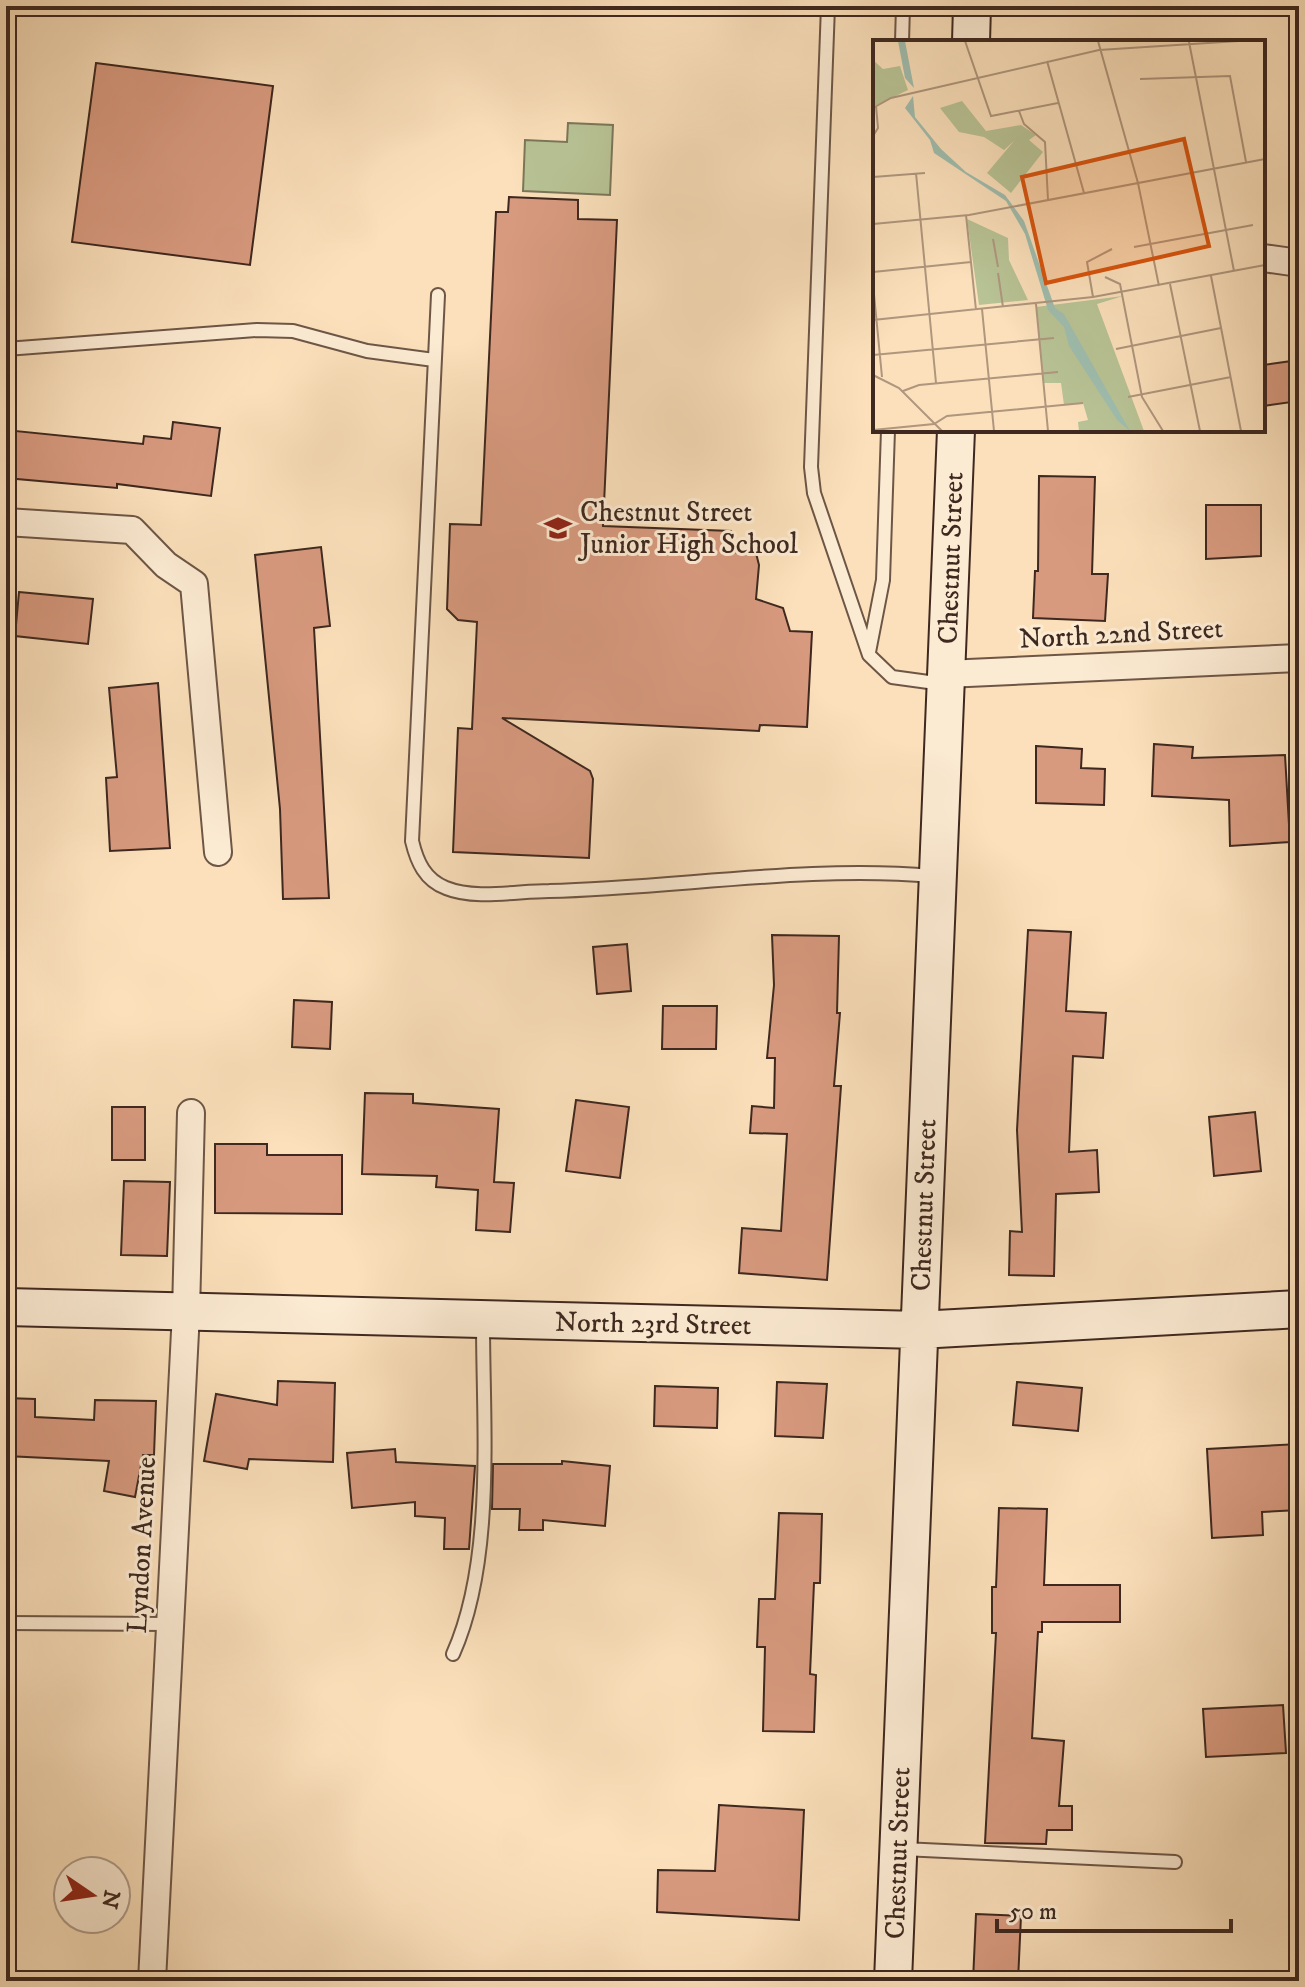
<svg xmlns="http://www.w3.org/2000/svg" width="1305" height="1987" font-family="'IM FELL DW Pica',serif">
  <rect width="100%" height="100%" fill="#fbe0bb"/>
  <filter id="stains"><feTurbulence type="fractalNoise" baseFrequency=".0025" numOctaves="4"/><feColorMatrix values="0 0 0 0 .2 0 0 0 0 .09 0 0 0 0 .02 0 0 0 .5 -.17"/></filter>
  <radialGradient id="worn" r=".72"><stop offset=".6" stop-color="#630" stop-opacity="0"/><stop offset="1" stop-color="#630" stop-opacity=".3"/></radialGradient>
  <path fill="#b8c395" stroke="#7b765a" stroke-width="2" d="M568,123L613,125L610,195L523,191L525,140L567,142Z"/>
  <path fill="#d89a7f" stroke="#3e281f" stroke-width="2" d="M96,63L273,86L250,265L72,242Z
    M509,197L578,200V219L617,220L603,526L731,531L730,552L756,553L759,565L756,599L783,608L790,631L812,632L807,727L760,725L759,731L502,718L590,771L593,779L589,858L453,852L458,728L472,729L477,622L458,620L447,609L450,524L481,525L496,212H508Z
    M1299,360V401L1263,406V365Z
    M173,422L220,428L211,496L117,484V488L6,478V430L143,444L144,436L171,439Z
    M1039,476L1095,477L1092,574H1108L1105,621L1033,618L1035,571H1038Z
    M1206,505H1261V556L1206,559Z
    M321,547L330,626L314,628L329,898L283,899L280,809L255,555Z
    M19,592L93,599L88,644L15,636Z
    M158,683L170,848L110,851L106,778L117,777L109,688Z
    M1154,744L1193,747L1192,758L1285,755L1290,842L1230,846L1229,800L1152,796Z
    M1036,746L1082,749L1081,768L1105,769L1104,805L1036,803Z
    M1028,930L1071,932L1066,1011L1106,1013L1103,1058L1073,1056L1069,1152L1097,1150L1099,1192L1056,1194L1054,1276L1009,1275L1010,1231L1022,1232L1017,1130Z
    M772,935L839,936L837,1013H840L834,1086H841L827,1280L739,1273L742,1228L781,1231L787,1134L750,1133L752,1106L774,1108L775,1058H767L774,985Z
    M627,944L631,991L597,994L593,947Z
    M294,1000L332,1002L330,1049L292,1047Z
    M663,1006H717L716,1049H662Z
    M365,1093L413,1094V1103L499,1109L494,1182L514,1183L510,1232L476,1230L478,1190L436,1187L437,1176L362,1174Z
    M576,1100L629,1107L620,1178L566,1171Z
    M112,1107H145V1160H112Z
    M1255,1112L1261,1171L1214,1176L1209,1117Z
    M215,1144H267V1155H342V1214L215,1213Z
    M124,1181L170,1182L167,1256L121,1255Z
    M278,1381L335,1383L333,1462L249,1459L247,1469L204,1461L216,1394L277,1405Z
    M777,1382L827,1384L823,1438L775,1436Z
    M1017,1382L1082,1388L1078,1431L1013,1425Z
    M655,1386L718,1388L717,1428L654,1426Z
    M6,1398L35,1399V1417L94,1420L95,1400L156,1401L154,1455H143L135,1497L104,1491L109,1461L6,1456Z
    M1299,1444V1510L1262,1512L1263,1535L1212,1538L1207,1449Z
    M395,1449L396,1462L475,1466L469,1549H444L445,1518L415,1516V1502L352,1508L347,1453Z
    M562,1461L610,1466L605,1526L543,1520V1530H519L520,1509H492L493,1464H562Z
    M999,1508L1047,1509L1044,1585H1120V1622H1042V1632H1038L1032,1738L1064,1741L1059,1806H1072V1830H1047L1046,1844L985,1843L996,1633H992V1587H996Z
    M779,1513L822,1514L820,1583H814L810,1674L816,1675L814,1732L763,1731L765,1647H757L759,1599H775Z
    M1283,1705L1286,1753L1206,1757L1203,1709Z
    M719,1805L804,1810L799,1920L657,1912L658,1870L715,1871Z
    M976,1914L1021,1916L1018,1981H973Z"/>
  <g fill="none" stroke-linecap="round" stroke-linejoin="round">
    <g stroke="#6d5646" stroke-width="16">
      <path id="lane" d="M828,6L811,467L814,493L869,655L892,677L943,684
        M902,42L903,6
        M438,295L412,841C417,862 425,880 446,888C475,900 518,891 549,891C677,888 806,865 933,876
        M6,349L257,330L293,331L367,351L434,360
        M869,652L883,580L888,430
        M6,1623L170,1624
        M453,1654C495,1560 483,1425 483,1324
        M903,1849L1175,1862"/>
    </g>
    <g stroke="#6d5646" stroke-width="30">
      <path id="street" d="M1263,258L1299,263
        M6,522L132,530L166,565L194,584L218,852
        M946,674L1299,658
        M152,1981L186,1312L191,1113"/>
    </g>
    <g stroke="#3e281f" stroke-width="40">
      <path id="secondary" d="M971,42L972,6
        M6,1307L919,1330L1299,1309
        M893,1981L956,430"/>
    </g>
    <use href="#lane" stroke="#fcebd3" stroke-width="12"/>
    <use href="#street" stroke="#fcebd3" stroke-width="26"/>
    <use href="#secondary" stroke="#fcebd3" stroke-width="36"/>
  </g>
  <defs>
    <g id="school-bare" transform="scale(2.16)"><path d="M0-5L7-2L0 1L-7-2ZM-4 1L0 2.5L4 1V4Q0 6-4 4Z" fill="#8f2418" stroke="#fcebd3" stroke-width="2.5" paint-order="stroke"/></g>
  </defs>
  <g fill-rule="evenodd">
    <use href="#school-bare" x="558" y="528"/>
  </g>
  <g text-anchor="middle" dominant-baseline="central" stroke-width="6" stroke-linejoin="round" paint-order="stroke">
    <g font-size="28" fill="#3e281f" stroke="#fcebd3" text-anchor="start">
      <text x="580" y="512">Chestnut Street<tspan x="580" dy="32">Junior High School</tspan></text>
    </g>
    <g font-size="28" fill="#3e281f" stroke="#fcebd3">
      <text transform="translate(951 558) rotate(-88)">Chestnut Street</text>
      <text transform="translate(1121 634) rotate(-3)">North 22nd Street</text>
      <text transform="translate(924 1205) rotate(-88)">Chestnut Street</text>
      <text transform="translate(653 1324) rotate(1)">North 23rd Street</text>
      <text transform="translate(142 1545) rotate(-87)">Lyndon Avenue</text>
      <text transform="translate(898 1853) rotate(-88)">Chestnut Street</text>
    </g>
  </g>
  <g transform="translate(873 40)">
    <rect width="392" height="392" fill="#fbe0bb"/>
    <path d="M0,20L10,29L27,26L35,50L0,67ZM89,61L113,91L148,85L163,95L156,100L170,112L138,153L114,133L141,101L131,110L111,97L86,92L67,68ZM94,179L135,198L136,220L155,260L106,265ZM250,256L224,264L271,391H206L205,382L215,380L210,363L191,365L188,343H170L163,267Z" fill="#b8c395"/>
    <path d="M25,1H32L41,48L32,38ZM40,56L42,77L68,109L93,132L132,155L151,181L182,268L191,274L257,391L244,380L196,306L191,287L175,270L152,194L133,161L61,113L57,100L32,68Z" fill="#9fbdae"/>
    <path fill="none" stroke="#af967d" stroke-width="2" d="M92,1L118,76L185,63M225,1L265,143L286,246M316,2L361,231M174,21L211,153M267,39L357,36L373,122M0,68L18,58L226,10L366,1M146,71L151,84L172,102L175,160M0,96L5,88L3,66M43,133L63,343M0,137L52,133M93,175L103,270M0,184L96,175L392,119M120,199L125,227M261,207L380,185M0,232L98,222M125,233L130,267M338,236L368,391M232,237L247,244L269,357L290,391M0,244L9,337M297,244L327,391M220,257L214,222L239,209M163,264L175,391M109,269L121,391M0,280L220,257L392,225M243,309L348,288M0,315L181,298M0,335L26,348L69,391M30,351L46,345L185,332M255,357L358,337M0,390L61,384L74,376L210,363"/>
    <path fill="#d7540e" fill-opacity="0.15" stroke="#d7540e" stroke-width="4" d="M311,99L336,206L173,243L149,137Z"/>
    <rect width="392" height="392" fill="none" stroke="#3e281f" stroke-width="4"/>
  </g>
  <rect width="1305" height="1987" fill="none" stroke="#fbe0bb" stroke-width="32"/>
  <rect x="8" y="8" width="1289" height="1971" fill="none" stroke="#3e281f" stroke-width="4"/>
  <rect x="16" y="16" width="1273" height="1955" fill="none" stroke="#3e281f" stroke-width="2"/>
  <g transform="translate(92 1895) rotate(103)"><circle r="38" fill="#fcebd3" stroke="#b09d8b" stroke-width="2"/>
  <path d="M0-6L14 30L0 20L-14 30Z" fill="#8f2418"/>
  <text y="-12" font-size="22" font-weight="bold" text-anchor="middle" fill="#3e281f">N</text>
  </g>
  <path d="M997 1919v12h234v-12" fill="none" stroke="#3e281f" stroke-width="4"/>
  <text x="1009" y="1919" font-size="24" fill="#3e281f" stroke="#fcebd3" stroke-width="6" paint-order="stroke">50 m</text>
  <rect width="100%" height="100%" filter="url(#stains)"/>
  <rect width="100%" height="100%" fill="url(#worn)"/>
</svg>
